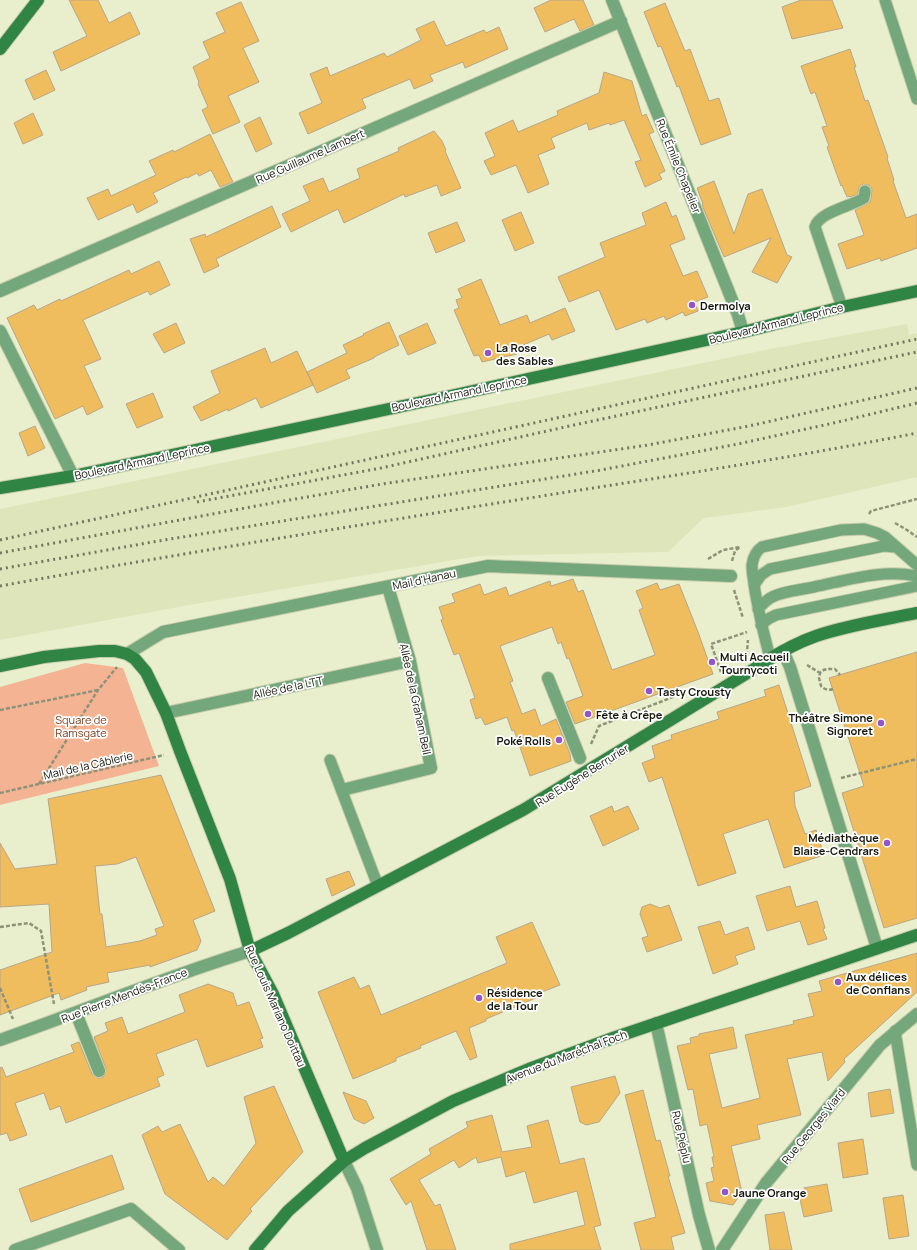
<svg xmlns="http://www.w3.org/2000/svg" width="917" height="1250" font-family="Manrope,sans-serif">
  <rect width="100%" height="100%" fill="#e9efcc"/>
  <path fill="#dee5bb" d="M907,324L909,335L917,333V477L786,507L704,518L668,552L478,556L189,605L0,640V509L770,349Z"/>
  <path fill="#f4b392" d="M85,663L123,668L159,766L0,805V687Z"/>
  <path fill="#f0bd5e" stroke="#b7a688" fill-rule="evenodd" d="M69,0H98L109,23L130,12L140,34L61,71L53,52L87,36Z
    M551,0H583L594,25L580,31L574,19L545,32L534,8Z
    M801,0H832L843,28L792,39L782,7Z
    M241,2L259,41L243,48L259,82L228,96L240,122L213,134L202,110L208,107L198,84L199,82L193,67L210,58L203,42L225,32L216,13Z
    M665,3L685,51L690,49L709,101L719,98L731,134L701,145L679,86L677,87L661,46L658,47L644,12Z
    M434,21L446,46L484,30L486,33L499,27L508,49L465,68L463,62L430,75L433,81L414,89L410,79L362,99L366,108L308,134L299,113L322,103L310,74L327,67L330,76L384,53L387,57L421,40L416,29Z
    M850,49L856,67H854L865,101L868,100L888,157L887,158L894,180L893,181L906,218L917,214V248L881,261L880,258L847,269L838,244L864,235L855,210L870,202L871,199L872,189L869,185L863,184L859,187L858,194L850,197V196L847,197L842,185L841,186L827,147L829,146L822,127L827,126L815,92L811,94L801,66Z
    M46,70L55,90L34,100L25,80Z
    M604,72L632,81L642,116L646,114L654,132L649,134L665,171L659,174L662,179L645,187L635,162L641,160L624,120L610,125L609,123L589,130L587,123L551,138L555,148L538,155L549,184L528,193L516,165L491,175L484,161L495,156L485,133L513,120L518,132L558,115L557,111L599,93Z
    M33,113L43,135L23,144L14,123Z
    M260,117L272,144L256,152L244,125Z
    M434,131L442,141L446,150L445,151L461,188L441,196L437,185L405,197L404,194L344,223L338,209L291,232L282,214L310,201L303,186L323,178L329,192L360,178L357,169L399,151L398,148Z
    M210,134L233,182L220,187L211,170L199,176L197,173L187,178L186,177L153,193L158,202L137,213L133,204L98,220L87,198L108,189L111,196L156,175L149,161L173,150L174,152Z
    M714,181L734,234L748,194L762,189L787,255L792,257L777,283L752,272L771,238L724,257L702,205L703,204L697,188Z
    M666,202L672,217L676,215L685,239L670,245L683,276L697,271L708,297L695,302L698,311L685,316L683,312L666,320L664,316L647,323L645,319L616,330L599,290L569,302L558,277L605,257L600,243L646,225L642,213Z
    M272,206L281,227L216,259L219,266L204,273L190,239L205,234L206,237Z
    M521,212L534,243L515,251L502,220Z
    M457,222L465,241L436,253L428,233Z
    M159,261L170,285L150,295L148,291L83,320L101,359L84,366L103,407L87,415L83,406L55,419L7,318L34,305L37,310L60,299L61,301L129,270L131,274Z
    M481,279L500,325L527,315L530,323L565,308L575,331L552,340L549,334L514,349L517,354L482,362L479,355L474,356L454,310L459,308L456,300L462,298L458,289Z
    M389,322L399,345L374,357V358L346,370L350,378L317,393L307,372L347,353L343,345L364,335L363,334Z
    M176,323L185,343L164,353L153,334Z
    M427,323L436,343L408,355L399,336Z
    M265,348L271,363L297,351L313,385L261,408L256,398L228,411V409L201,421L193,407L220,393L211,371Z
    M153,393L163,417L137,428L126,404Z
    M35,426L45,448L28,456L19,433Z
    M573,579L578,592L583,590L612,670L655,655L639,610L643,608L636,591L657,583L660,590L679,584L698,632L713,674L575,724L566,702L583,696L569,658L567,659L561,642L558,644L552,627L500,646L513,681L510,682L522,714L535,709L541,726L556,719L570,754L571,761L530,776L514,730L512,731L507,717L485,725L481,717L476,719L470,700L475,698L459,653L454,655L441,620L443,619L439,607L455,602L452,594L480,584L484,595L506,587L509,596L550,581L551,586Z
    M917,652V918L884,928L842,793L864,786L829,678Z
    M779,685L811,786L794,792L795,806L805,834L816,830L824,855L784,868L768,819L723,834L736,873L698,886L662,777L649,782L642,763L655,758L652,746L672,739L671,735L719,719L717,712L766,696L764,690Z
    M161,775L215,911L193,920L201,941L197,950L150,967V965L107,973L109,982L86,987L87,990L61,1000L59,993L0,1015V970L52,952L49,904L0,907V843L15,869L57,864L48,799ZM136,857L164,926L155,929L157,935L140,941L106,947L102,914H100L95,866L117,864Z
    M612,806L614,812L628,806L639,829L603,846L590,816Z
    M349,871L355,885L332,896L326,879Z
    M790,886L796,907L817,901L825,928L823,929L827,939L808,945L800,921L767,931L756,896Z
    M650,904L660,908L669,905L682,940L647,952L642,938L648,936L640,914L642,907Z
    M720,921L725,935L748,927L755,949L735,956L738,964L713,974L698,927Z
    M532,922L560,985L542,992L543,995L486,1019V1021L469,1028L477,1057L470,1060L456,1031L420,1046L421,1048L396,1058V1061L353,1079L318,992L354,977L360,989L369,985L381,1015L507,963L496,937Z
    M917,953V992L844,1059L845,1062L828,1081L822,1052L787,1059L801,1115L757,1125L760,1139L731,1146L742,1192L733,1205L710,1201L706,1183L714,1181L711,1168L714,1167L712,1157H714L707,1124L700,1126L693,1089L688,1090L677,1046L691,1043L690,1038L699,1036V1034L733,1027L737,1048L709,1054L722,1108L760,1098L745,1035L794,1024L793,1021L814,1016L808,994L822,991L819,981Z
    M208,984L233,993L237,1006L249,1002L263,1038L260,1039L263,1047L207,1067L197,1039L156,1054L164,1075L157,1078L160,1086L66,1123L60,1106L50,1110L44,1093L15,1103L27,1135L10,1141L7,1133L0,1135V1068L2,1067L6,1077L74,1052L71,1045L79,1042L92,1074L98,1078H102L105,1075L106,1069L94,1037L108,1031L105,1023L122,1017L128,1034L185,1012L179,995Z
    M615,1076L620,1093L599,1122L586,1125L580,1122L571,1087Z
    M274,1086L303,1152L250,1209L252,1211L227,1240L165,1194L142,1135L158,1126L162,1132L180,1124L208,1182L213,1177L224,1186L256,1143L244,1097Z
    M890,1089L894,1113L871,1117L868,1093Z
    M643,1090L656,1141L660,1140L670,1176H668L685,1233L671,1237L674,1250H641L634,1223L656,1217L625,1095Z
    M343,1092L366,1101L374,1118L364,1124L354,1119Z
    M492,1115L502,1152L532,1147L527,1126L548,1120L560,1164L584,1158L601,1225L594,1227L601,1250H510V1244L585,1225L577,1191L534,1203L525,1171L506,1177L501,1157L478,1163L476,1157L459,1168L454,1160L419,1180L435,1206L440,1204L456,1250H427L411,1201L406,1205L390,1179L431,1154L429,1149L468,1127L466,1122Z
    M863,1139L868,1174L843,1178L838,1143Z
    M112,1155L124,1189L31,1222L19,1189Z
    M827,1184L832,1211L804,1217L799,1195L805,1194L804,1188Z
    M903,1195L909,1236L889,1239L883,1198Z
    M784,1212L792,1250H770L765,1215Z"/>
  <g fill="none" stroke-linecap="round" stroke-linejoin="round">
    <g stroke="#c7ccad" stroke-width="13">
      <path id="lane" d="M885,0L917,99
        M842,307L815,227C819,212 852,206 864,198L865,191
        M754,585L761,575L770,569L884,546L895,547
        M758,609C762,605 766,600 772,597C784,591 800,590 814,587C848,580 882,569 917,576
        M761,625L768,619L776,615L917,586
        M770,658C764,636 759,614 755,591C754,582 752,574 752,565C753,558 756,551 762,547L841,530L864,529L877,533L885,537L917,565
        M330,760L378,886
        M895,1031L917,1165"/>
    </g>
    <g stroke="#c7ccad" stroke-width="14">
      <path id="street" d="M612,0L738,315L743,332
        M0,291L621,21
        M0,331L73,476
        M783,651L790,667L877,948
        M127,654L163,632L488,566L731,576
        M548,678L580,758
        M166,713L410,661
        M342,790L431,768L410,661L388,587
        M76,1013L99,1071
        M656,1023L699,1215L709,1250
        M0,1040C83,1011 165,977 250,951
        M344,1161L357,1188L377,1250
        M15,1250L131,1209L179,1250
        M722,1250L766,1183L818,1120L880,1045L917,1014"/>
    </g>
    <g stroke="#c7ccad" stroke-width="14">
      <path id="secondary" d="M0,49L38,0
        M0,488L73,476L450,396L743,332L842,307L917,291
        M0,666L44,657L99,651H115L127,654L135,659L146,672L166,713L180,751L230,879L250,951L273,994L344,1161
        M250,951L288,933L523,810L754,669C773,656 793,644 816,636C848,625 883,620 917,613
        M255,1250L288,1211L344,1161L365,1148L453,1101L529,1069L613,1038L917,935"/>
    </g>
    <path stroke="#8e9279" stroke-width="2.5" stroke-dasharray="4 2" stroke-linecap="butt" d="M869,514L871,511L917,499
      M895,523L907,530L917,537
      M708,559L723,550L740,547
      M732,561L735,551L740,547
      M734,590L743,618
      M746,655L747,651L748,640
      M807,665L820,673
      M721,672L711,644L747,632
      M833,689C828,691 824,689 821,686L819,678L820,673C824,668 829,669 835,669L840,675
      M0,710L98,690
      M591,744L599,726L678,695
      M841,778L917,759
      M39,784L98,690L117,667
      M0,793L164,755
      M0,927L29,923L41,931L54,1004
      M0,988L13,1019"/>
    <use href="#lane" stroke="#74a77b" stroke-width="11"/>
    <use href="#street" stroke="#74a77b" stroke-width="12"/>
    <use href="#secondary" stroke="#308444" stroke-width="12"/>
    <path stroke="#737760" stroke-width="3" stroke-dasharray="2 4" stroke-linecap="butt" d="M197,502L381,468L574,425L917,352
      M0,540L917,339
      M0,553L278,502L382,484L648,445L749,426L917,388
      M0,569L164,540L601,470L738,444L838,422L917,403
      M0,586C189,552 378,522 567,492C684,474 801,456 917,433"/>
  </g>
  <g fill="#9553c9" stroke="#fff" stroke-width="1.5">
    <circle cx="692" cy="305" r="4"/>
    <circle cx="488" cy="353" r="4"/>
    <circle cx="712" cy="662" r="4"/>
    <circle cx="649" cy="691" r="4"/>
    <circle cx="588" cy="714" r="4"/>
    <circle cx="881" cy="723" r="4"/>
    <circle cx="559" cy="740" r="4"/>
    <circle cx="887" cy="843" r="4"/>
    <circle cx="838" cy="982" r="4"/>
    <circle cx="479" cy="998" r="4"/>
    <circle cx="725" cy="1192" r="4"/>
  </g>
  <g text-anchor="middle" dominant-baseline="central" stroke-width="3.5" stroke-linejoin="round" paint-order="stroke">
    <g font-size="11" fill="#15160a" stroke="#fff">
      <text transform="translate(310 156) rotate(-24)">Rue Guillaume Lambert</text>
      <text transform="translate(679 166) rotate(68)">Rue Émile Chapelier</text>
      <text transform="translate(776 323) rotate(-14)">Boulevard Armand Leprince</text>
      <text transform="translate(459 393) rotate(-12)">Boulevard Armand Leprince</text>
      <text transform="translate(142 461) rotate(-12)">Boulevard Armand Leprince</text>
      <text transform="translate(424 579) rotate(-12)">Mail d'Hanau</text>
      <text transform="translate(288 687) rotate(-12)">Allée de la LTT</text>
      <text transform="translate(416 699) rotate(78)">Allée de la Graham Bell</text>
      <text transform="translate(88 765) rotate(-13)">Mail de la Câblerie</text>
      <text transform="translate(582 775) rotate(-32)">Rue Eugène Berrurier</text>
      <text transform="translate(124 995) rotate(-21)">Rue Pierre Mendès-France</text>
      <text transform="translate(276 1006) rotate(66)">Rue Louis Mariano Doittau</text>
      <text transform="translate(566 1056) rotate(-21)">Avenue du Maréchal Foch</text>
      <text transform="translate(813 1126) rotate(-51)">Rue Georges Viard</text>
      <text transform="translate(682 1137) rotate(77)">Rue Piéplu</text>
    </g>
    <g font-size="11" font-weight="bold" fill="#15160a" stroke="#fff" text-anchor="start">
      <text x="700" y="305">Dermolya</text>
      <text x="496" y="347">La Rose<tspan x="496" dy="13">des Sables</tspan></text>
      <text x="720" y="656">Multi Accueil<tspan x="720" dy="13">Tournycoti</tspan></text>
      <text x="657" y="691">Tasty Crousty</text>
      <text x="596" y="714">Fête à Crêpe</text>
      <text x="873" y="717" text-anchor="end">Théâtre Simone<tspan x="873" dy="13">Signoret</tspan></text>
      <text x="551" y="740" text-anchor="end">Poké Rolls</text>
      <text x="879" y="837" text-anchor="end">Médiathèque<tspan x="879" dy="13">Blaise-Cendrars</tspan></text>
      <text x="846" y="976">Aux délices<tspan x="846" dy="13">de Conflans</tspan></text>
      <text x="487" y="992">Résidence<tspan x="487" dy="13">de la Tour</tspan></text>
      <text x="733" y="1192">Jaune Orange</text>
    </g>
    <g font-size="11" fill="#7c401f" stroke="#fff">
      <text x="81" y="719">Square de<tspan x="81" dy="13">Ramsgate</tspan></text>
    </g>
  </g>
</svg>
